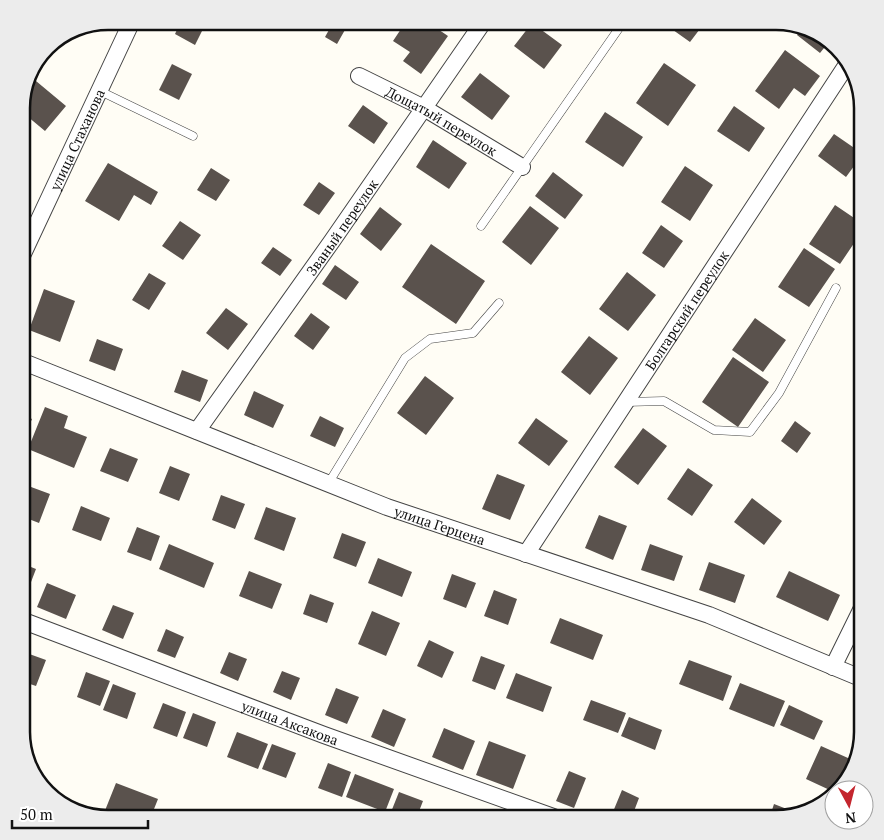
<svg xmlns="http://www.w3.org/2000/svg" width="884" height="840" font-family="'PT Serif',serif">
  <rect width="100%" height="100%" fill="#fffdf5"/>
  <path fill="#5a524d" d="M181,21H207L195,45L175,34Z
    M319,21H350L337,44L325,37L330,28Z
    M410,21H426L448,36L421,74L403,61L410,52L393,41L403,26L406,28Z
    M668,21H706L690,42L666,25Z
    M532,23L562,45L544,69L514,46Z
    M800,30L828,43L820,53L797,35Z
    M785,50L820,76L805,96L794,88L779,109L755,91Z
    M664,63L696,85L668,126L636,103Z
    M172,64L192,74L179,100L159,90Z
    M480,73L510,96L492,120L461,97Z
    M36,81L66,106L45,131L21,111L23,97Z
    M363,105L388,123L374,144L348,126Z
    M734,106L765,128L749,152L717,131Z
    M605,112L643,137L623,167L585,142Z
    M834,134L863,154L846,177L818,156Z
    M433,140L467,163L449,189L416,167Z
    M108,163L158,192L151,205L134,195L119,221L85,201Z
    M685,166L713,185L690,221L661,202Z
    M211,168L230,180L216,201L197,190Z
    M553,172L583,195L565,219L535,196Z
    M319,182L335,193L319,215L303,205Z
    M835,205L863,224V230L840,264L809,244Z
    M530,206L559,228L531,265L502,242Z
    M380,207L402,224L381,251L360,234Z
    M180,221L201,235L183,260L162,246Z
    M661,225L683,241L664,268L642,253Z
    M431,244L485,281L456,324L402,287Z
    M273,247L292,260L280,276L261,263Z
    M804,248L835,269L809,307L778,287Z
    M335,265L359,282L346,300L322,284Z
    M627,272L656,295L628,331L599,309Z
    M149,273L166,283L149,310L132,300Z
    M44,289L75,301L60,342L29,330Z
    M226,308L248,324L228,350L206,333Z
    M311,313L330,327L313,350L294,336Z
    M755,318L786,340L763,372L732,350Z
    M589,336L618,358L590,395L561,372Z
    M97,339L123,349L115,371L89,361Z
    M733,357L769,382L738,427L702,402Z
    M182,370L208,380L200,402L174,392Z
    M425,376L454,398L426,435L397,413Z
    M254,391L284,405L273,428L244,415Z
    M45,407L68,416L64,428L87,437L74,468L28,449Z
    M21,414L32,419L21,445Z
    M320,416L344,428L335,447L310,436Z
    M536,418L568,441L549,466L518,443Z
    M795,421L811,433L797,453L781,441Z
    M643,428L667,446L638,485L614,467Z
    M110,448L138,459L128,482L100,471Z
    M170,466L190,474L179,501L159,493Z
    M688,468L713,485L692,516L667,499Z
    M497,474L525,485L510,520L482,509Z
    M23,484L50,494L39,523L21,516V489Z
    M221,495L245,504L235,529L212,520Z
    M752,498L782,521L764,545L734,522Z
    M81,506L110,518L101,541L72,530Z
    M266,507L296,518L284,551L254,539Z
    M599,515L627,526L613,560L585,548Z
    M137,527L160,536L151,561L127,552Z
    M342,533L366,542L356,567L333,558Z
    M169,544L214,563L204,588L159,569Z
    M650,544L683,556L674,581L641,570Z
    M378,558L412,572L402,597L368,583Z
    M709,562L745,575L735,603L699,590Z
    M21,563L36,569L23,603H21Z
    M249,571L282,584L272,609L239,596Z
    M789,571L840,595L828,621L776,597Z
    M452,574L476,583L466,608L443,599Z
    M47,583L76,595L66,619L37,607Z
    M494,590L517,599L508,625L484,616Z
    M310,594L334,603L327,623L303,614Z
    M113,605L134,613L123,639L102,630Z
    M372,611L400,623L386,656L358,644Z
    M560,618L603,635L593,660L550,643Z
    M166,629L184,637L175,658L157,651Z
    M429,640L454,652L442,678L417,666Z
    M21,651L46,660L36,686L21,681Z
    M229,652L247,659L238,681L220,673Z
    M481,656L505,665L495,690L472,681Z
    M689,660L732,676L723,701L679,684Z
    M282,671L300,678L291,700L273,692Z
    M86,672L110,681L100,706L77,697Z
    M516,673L552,687L543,712L506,698Z
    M740,683L785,701L774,727L729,709Z
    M113,684L136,693L127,719L103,710Z
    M336,688L359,697L347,724L325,715Z
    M591,700L626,713L618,733L583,720Z
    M163,703L186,712L177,737L153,728Z
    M789,705L823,721L814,740L780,725Z
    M383,709L406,719L394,747L371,737Z
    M193,713L216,722L207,747L183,738Z
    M629,717L662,730L655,750L621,736Z
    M444,728L475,741L463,770L432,757Z
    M237,732L268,744L258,769L227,757Z
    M489,741L526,755L513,789L476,775Z
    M272,744L296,753L286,778L262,769Z
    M821,746L857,762L840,790H834V792L806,779Z
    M328,763L351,772L342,797L318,788Z
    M569,771L586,778L574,808L556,801Z
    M355,774L394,789L385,812L346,797Z
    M116,783L158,799L150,819L102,818Z
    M622,790L639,798L631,819H610Z
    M399,792L423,801L416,819H394L389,817Z
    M774,804L792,811L791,814L781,819H769Z"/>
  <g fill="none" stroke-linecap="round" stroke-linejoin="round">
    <g stroke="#444" stroke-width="9">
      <path id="lane" d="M100,91L193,136
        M481,226L624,21
        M626,402L664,401L714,430L750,432L779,393L836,288
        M328,484L405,358L430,339L473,333L499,303"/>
    </g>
    <g stroke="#444" stroke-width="18">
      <g id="street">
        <path id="s1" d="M359,76L424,108L522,167"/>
        <path id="s2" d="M21,258L132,21"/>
        <path id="s3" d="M21,361L387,507L709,615L863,679"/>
        <path id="s4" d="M197,431L332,241L484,21"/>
        <path id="s5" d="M526,554L846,66"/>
        <path id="s6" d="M21,620L324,735L559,819"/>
        <path d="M833,667L863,606"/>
      </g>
    </g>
    <use href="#lane" stroke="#fff" stroke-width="8"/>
    <use href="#street" stroke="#fff" stroke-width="16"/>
  </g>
  <g text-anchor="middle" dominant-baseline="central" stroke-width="5" stroke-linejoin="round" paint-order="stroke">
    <g font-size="14" fill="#111" stroke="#fff">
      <text stroke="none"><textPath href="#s1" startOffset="94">Дощатый переулок</textPath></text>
      <text stroke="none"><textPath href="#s2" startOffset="131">улица Стаханова</textPath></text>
      <text stroke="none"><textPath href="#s4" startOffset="250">Званый переулок</textPath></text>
      <text stroke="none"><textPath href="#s5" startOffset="292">Болгарский переулок</textPath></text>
      <text stroke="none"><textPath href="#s3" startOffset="450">улица Герцена</textPath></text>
      <text stroke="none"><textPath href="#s6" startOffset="288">улица Аксакова</textPath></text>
    </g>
  </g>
  <path d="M0 0H884V840H0ZM108 30H776A78 78 0 0 1 854 108V732A78 78 0 0 1 776 810H108A78 78 0 0 1 30 732V108A78 78 0 0 1 108 30Z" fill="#ececec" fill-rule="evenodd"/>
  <path fill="none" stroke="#111" stroke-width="2.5" d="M108 30H776A78 78 0 0 1 854 108V732A78 78 0 0 1 776 810H108A78 78 0 0 1 30 732V108A78 78 0 0 1 108 30Z"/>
  <g transform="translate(849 805) rotate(173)"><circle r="24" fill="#ffffff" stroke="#a0a0a0"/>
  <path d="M0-4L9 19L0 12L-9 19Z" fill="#c4262e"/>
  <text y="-8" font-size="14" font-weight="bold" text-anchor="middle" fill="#111111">N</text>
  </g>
  <path d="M12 820v8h136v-8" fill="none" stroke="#111111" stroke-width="2.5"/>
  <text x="20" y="820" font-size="15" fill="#111111" stroke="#ffffff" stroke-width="4" paint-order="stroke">50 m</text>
</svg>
